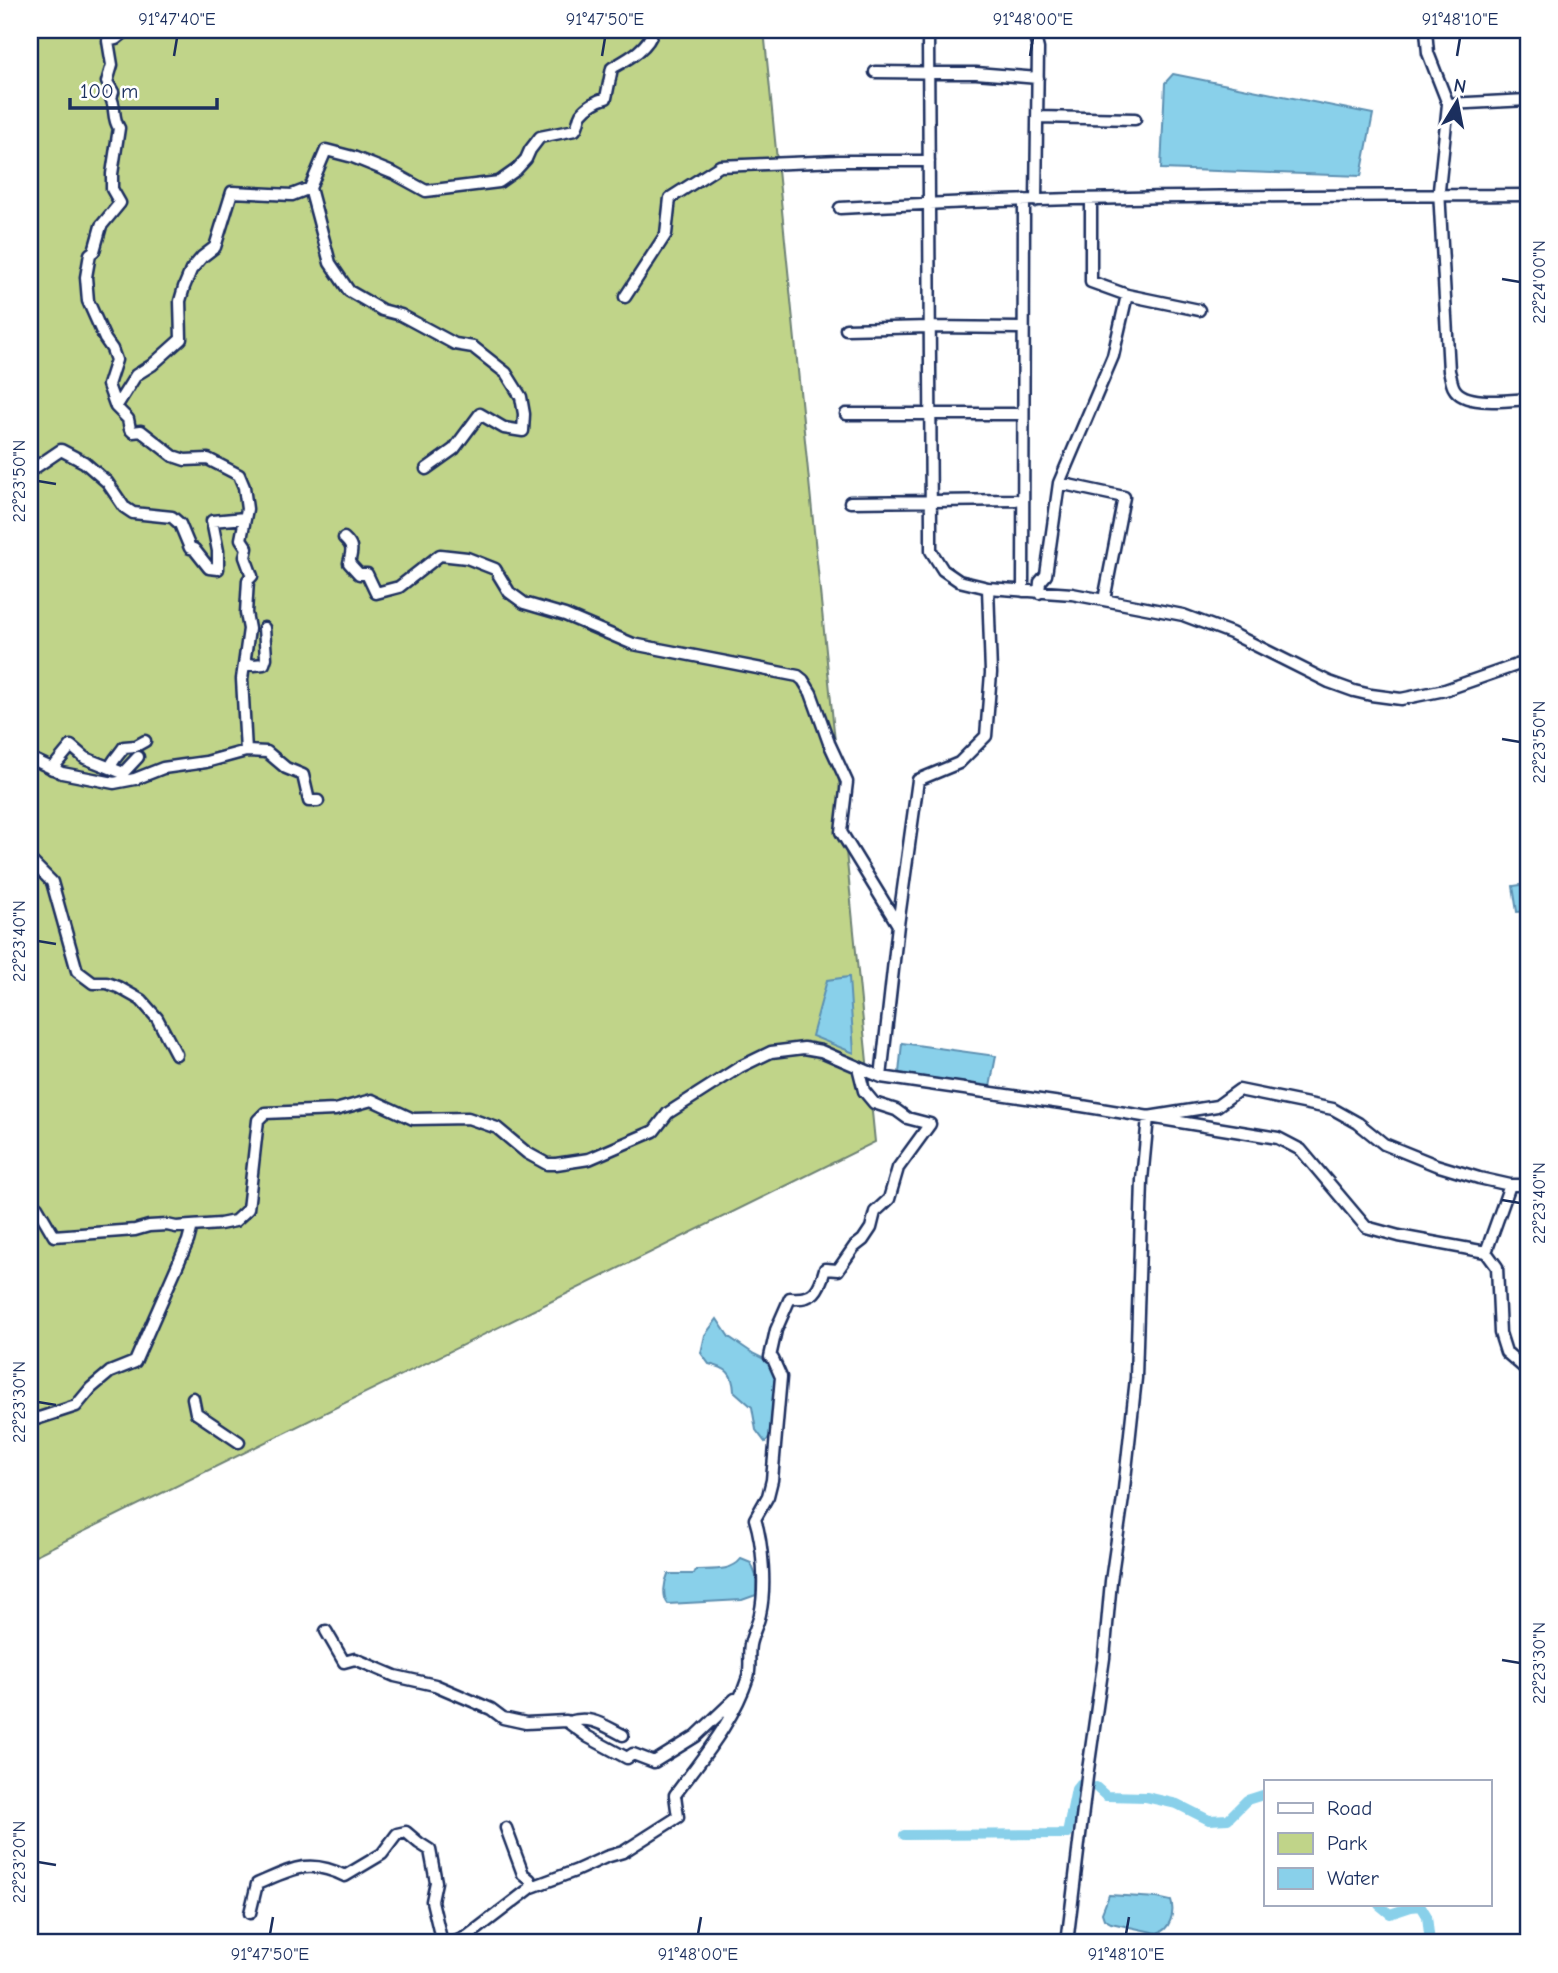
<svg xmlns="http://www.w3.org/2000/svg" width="1558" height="1973" font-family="'Comic Neue',sans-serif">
  <rect width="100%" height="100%" fill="#fff"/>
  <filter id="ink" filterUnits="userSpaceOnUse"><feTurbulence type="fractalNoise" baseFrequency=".0143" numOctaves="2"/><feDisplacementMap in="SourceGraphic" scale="14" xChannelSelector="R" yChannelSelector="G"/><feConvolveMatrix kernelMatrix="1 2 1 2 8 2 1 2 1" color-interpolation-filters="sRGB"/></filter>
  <g filter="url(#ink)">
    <path fill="#c0d489" stroke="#6e8274" stroke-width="2" d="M30,30H764L875,1142L30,1558Z"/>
    <path fill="#89d0ea" stroke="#5d90b2" stroke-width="2" d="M1173,74L1373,114L1361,176L1161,169L1165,83Z
      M1528,884V911L1517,912L1513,886Z
      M849,977L854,1053L812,1036L827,980Z
      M902,1043L996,1056L990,1087L899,1073Z
      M717,1319L729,1337L754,1354L770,1362L778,1375L772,1436L765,1442L756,1430L752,1407L734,1391C733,1373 727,1368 709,1364L701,1353L705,1335Z
      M741,1559L751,1563L756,1576V1595L742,1600L668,1604C662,1596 664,1583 668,1574H694L696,1570C711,1569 731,1572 741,1559Z
      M1109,1895L1157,1898L1171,1901C1175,1913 1170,1930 1157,1933L1111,1923L1104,1919L1102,1913Z"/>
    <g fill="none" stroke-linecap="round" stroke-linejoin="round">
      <path stroke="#89d0ea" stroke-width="10" d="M1096,1787L1106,1796L1146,1797L1177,1804L1209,1820L1228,1819L1247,1800L1266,1794
        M904,1835L1067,1834L1076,1789L1080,1784
        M1379,1905L1390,1914L1411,1907L1421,1906L1427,1916L1430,1943"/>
      <g stroke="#1b2f5e" stroke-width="15">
        <path id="minor" d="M934,30L928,37L931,531V551L943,570L959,581L988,588L1072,594L1183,615L1231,633L1329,682L1354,691L1371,695L1401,699L1445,690L1528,661
          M1033,30L1038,49L1036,201
          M1426,30L1428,53L1448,104L1439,190L1449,371C1451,376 1451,383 1454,388C1464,407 1510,400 1528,399
          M875,72L976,73L1038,78
          M1448,104L1528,100
          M1037,117L1135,119
          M310,188L330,263L349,291L382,310L401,315L455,344L473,347L506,373L521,397L524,414L523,431L504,428L480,414L454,449L426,469
          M1091,199V282L1127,295L1199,310
          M840,208C1069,195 1299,196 1528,195
          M625,297L666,234L670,198L720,166L839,161H929
          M846,329L930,327L1019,328
          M116,407L108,385L116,360L112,349L105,339L88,301L86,277L90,254L94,251L101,226L120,203L112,189V174L119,128C112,118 116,107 111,98L113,92L107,82L112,65L108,41L116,39L127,30
          M846,414H1019
          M30,469H33L61,450L84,462L107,482L124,507L133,513L172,517L180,524L190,548L194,549L209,568L218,569V551L212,521L245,518
          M1059,483L1113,356L1127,295
          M850,502L1016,500
          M344,538C354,547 352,551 349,563L359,574H367L376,593L399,587L440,555L467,558L495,569L509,592L524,603L565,615L633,644L798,676L803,680L811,693L829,743L847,782L841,832L898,925
          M1023,591L1024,200
          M1039,593L1040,582L1046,575L1059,483L1124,497L1104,600
          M245,663L254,665L264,664L266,658L264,628
          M246,751L242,679L249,629L246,613L248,580L252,576L245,557L247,548L241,539L247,509L244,487L239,475L208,459L185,460L173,456L141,431L133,432L130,429L128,419L116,407L136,375L152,365L181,339L180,301L184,287L191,270L202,257L215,247L232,192L292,195L310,188L326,150L353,157L395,174L426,191L499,182L516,170L526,159L530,150L540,137L575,130C579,125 578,119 581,114C587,106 598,100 606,98L612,68C628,59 649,48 653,30
          M30,758L62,773L114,783L135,779L163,768L206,762L246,751L267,752L286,768L303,775L309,801H318
          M110,768C113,759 119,755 124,747L136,746L145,741
          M52,769L71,746L85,758L123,773L138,757
          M30,863L32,862L52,882L77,971L93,983H107L118,987L141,1000L157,1018L176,1054
          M881,1077L898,925L918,780L959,763L986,736L991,673L988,588
          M30,1202L37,1207L54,1236L135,1230L149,1226L167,1225L176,1227L220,1224L235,1221L248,1209L258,1120L265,1113L335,1110L372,1100L413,1119L468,1118L497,1128L527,1153L547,1164H556L589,1159L654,1131L668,1113L740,1067L771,1052L804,1048L821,1051L881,1077L1082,1106L1278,1138L1301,1150L1366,1227L1399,1236L1486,1252L1497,1267L1500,1333L1506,1352L1528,1371
          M1486,1252L1510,1185
          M193,1398L196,1413L239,1442
          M30,1421L76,1406L91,1388L110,1372L135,1362L188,1241L192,1226
          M326,1631L344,1662L355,1659L395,1676L435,1685L491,1709L503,1718L526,1723L566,1721L588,1737L627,1758L633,1754L654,1762L696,1736L735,1699
          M568,1722C591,1715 603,1725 623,1735
          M506,1828L523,1874L530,1880L532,1887
          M250,1913L257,1884C292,1869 309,1858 345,1876L382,1854L397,1834L406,1832L419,1843L430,1850L436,1882L432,1901L442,1943
          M453,1943L468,1936L532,1887L575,1871L606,1857L623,1852L678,1817L675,1795C702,1758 734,1721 748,1677C751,1667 748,1655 750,1645C752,1634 758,1625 760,1614C766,1589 763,1544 755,1519L768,1496L772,1480L781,1377L773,1359L770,1357L776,1330L790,1298C814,1300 819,1291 825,1269L838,1270L854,1247L863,1240L871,1228L875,1212L889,1199L898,1168L930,1124L907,1118L896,1110L874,1103L864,1091L858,1067
          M1067,1943L1087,1777L1104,1658L1111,1581L1123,1498L1136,1378L1142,1180L1148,1117L1217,1106L1239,1090L1333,1109L1358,1123L1384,1144L1436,1165L1479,1178L1510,1185H1528"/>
      </g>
      <use href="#minor" stroke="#fff" stroke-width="10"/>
    </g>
  </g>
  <path fill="none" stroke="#1b2f5e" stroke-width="2.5" d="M174,56L177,38M602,56L605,38M1030,56L1033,38M1457,56L1460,38M1502,279L1520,282M38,481L56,484M1502,739L1520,742M38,941L56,944M1502,1200L1520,1203M38,1402L56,1405M1502,1660L1520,1663M38,1862L56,1865M270,1934L273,1917M698,1934L701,1917M1126,1934L1129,1917"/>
  <rect width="1558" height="1973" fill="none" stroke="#fff" stroke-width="77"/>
  <rect x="1264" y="1780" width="228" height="126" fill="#ffffff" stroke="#a4acbf" stroke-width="2"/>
  <rect x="1278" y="1803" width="35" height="10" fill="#ffffff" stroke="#a4acbf" stroke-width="2"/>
  <text x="1327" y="1815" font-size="21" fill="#1b2f5e">Road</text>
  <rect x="1278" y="1833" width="35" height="21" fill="#c0d489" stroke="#a4acbf" stroke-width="2"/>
  <text x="1327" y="1850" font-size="21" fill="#1b2f5e">Park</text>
  <rect x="1278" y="1868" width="35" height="21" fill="#89d0ea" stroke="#a4acbf" stroke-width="2"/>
  <text x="1327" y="1885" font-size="21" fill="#1b2f5e">Water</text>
  <g transform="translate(1457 102) rotate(10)" stroke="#ffffff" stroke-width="5" paint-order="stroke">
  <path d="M0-5L12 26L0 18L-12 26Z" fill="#1b2f5e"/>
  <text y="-10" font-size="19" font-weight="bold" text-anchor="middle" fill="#1b2f5e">N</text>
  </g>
  <path d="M70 98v10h147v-10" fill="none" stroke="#1b2f5e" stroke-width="3.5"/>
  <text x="80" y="98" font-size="21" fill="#1b2f5e" stroke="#ffffff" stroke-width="5" paint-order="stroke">100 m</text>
  <rect x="38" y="38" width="1482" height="1896" fill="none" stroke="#1b2f5e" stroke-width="2.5"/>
  <g font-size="18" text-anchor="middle" fill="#1b2f5e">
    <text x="177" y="25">91°47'40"E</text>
    <text x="605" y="25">91°47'50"E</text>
    <text x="1033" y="25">91°48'00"E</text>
    <text x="1460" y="25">91°48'10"E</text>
    <text transform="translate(1539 282) rotate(-90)" y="6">22°24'00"N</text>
    <text transform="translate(19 481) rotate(-90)" y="6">22°23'50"N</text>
    <text transform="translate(1539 742) rotate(-90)" y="6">22°23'50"N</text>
    <text transform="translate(19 941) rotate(-90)" y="6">22°23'40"N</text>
    <text transform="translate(1539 1203) rotate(-90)" y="6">22°23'40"N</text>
    <text transform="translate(19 1402) rotate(-90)" y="6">22°23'30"N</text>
    <text transform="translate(1539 1663) rotate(-90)" y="6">22°23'30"N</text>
    <text transform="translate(19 1862) rotate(-90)" y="6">22°23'20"N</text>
    <text x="270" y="1960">91°47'50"E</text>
    <text x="698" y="1960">91°48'00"E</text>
    <text x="1126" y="1960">91°48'10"E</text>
  </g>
</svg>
